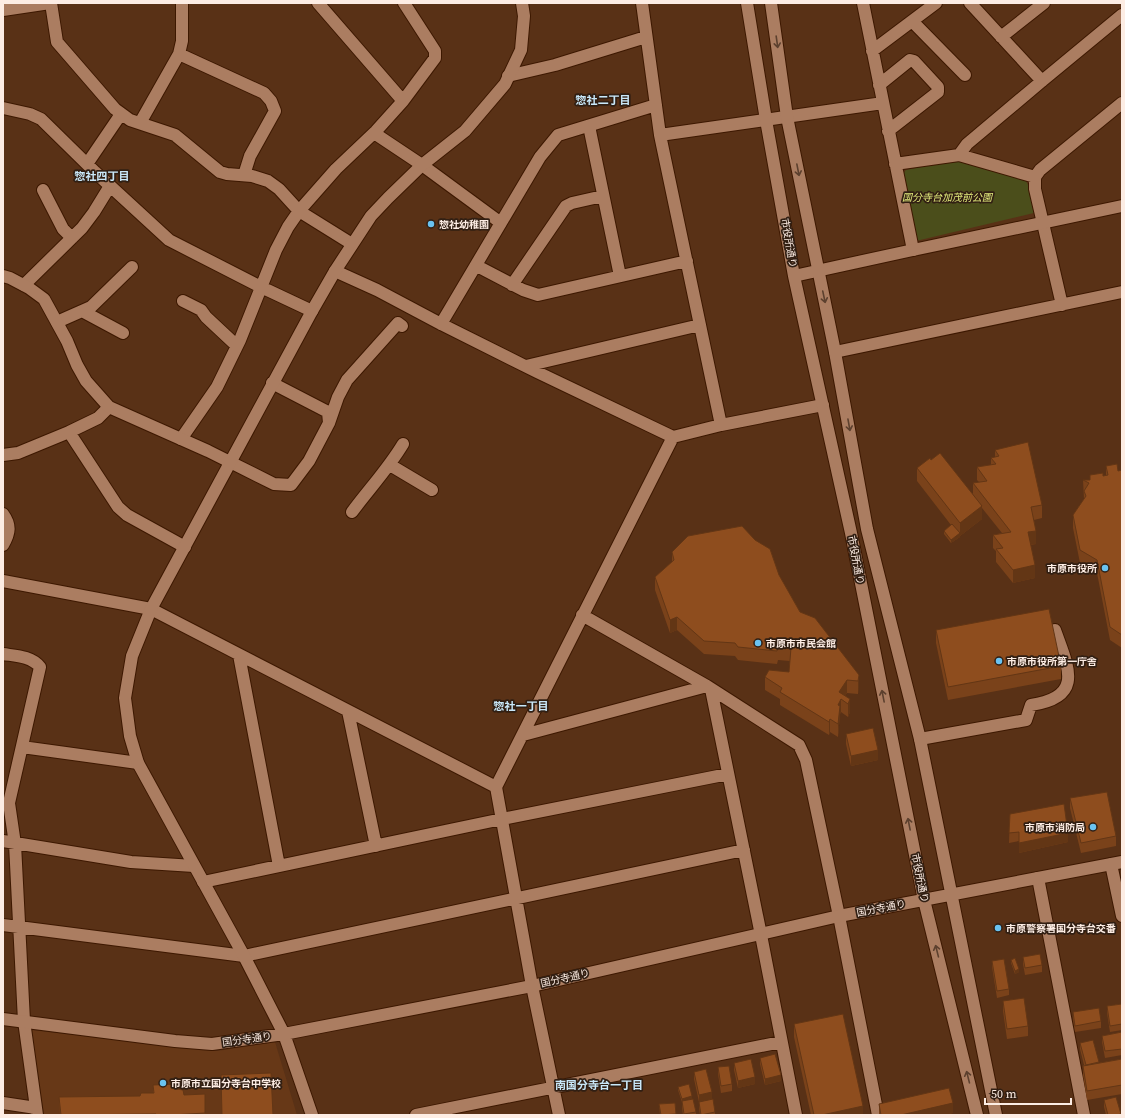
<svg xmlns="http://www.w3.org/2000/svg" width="1125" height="1118" font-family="'Source Serif 4','Noto Sans JP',serif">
  <rect width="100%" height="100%" fill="#593116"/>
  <path fill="#673817" d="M31,1030L217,1051L275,1042L297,1115H44Z"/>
  <path fill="#4b4e1b" d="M957,160L1026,181L1028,185L1034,213L916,241L902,175L906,170Z"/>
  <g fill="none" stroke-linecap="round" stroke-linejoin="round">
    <g stroke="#3d1800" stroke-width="14">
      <path id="minor" d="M51,3L57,42L115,109L130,120L175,135L220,172L227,174L252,176L268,181L279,189L299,211L352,244
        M318,3L403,101
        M642,3L660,135L721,425
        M863,3L913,250
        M970,3L1042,81
        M912,21L965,75
        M1001,37L1044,3
        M872,51L936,3
        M179,54L264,93L271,101L275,111L250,156L244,175
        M508,76L555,65L646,37
        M879,85L910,60L914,61L938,87V92L888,131
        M3,108L30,114L41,119L95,172L169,240L261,287L312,311
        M140,123L179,54L182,41V3
        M589,126L620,276
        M374,133L422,165L501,223
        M660,135L883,103
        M959,155L967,144L1042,81L1122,15
        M87,164L121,114
        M895,164L959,155L1035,177
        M43,190L63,229L72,238
        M477,266L523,290L538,295L687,261
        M335,271L377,290L441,324L537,372L673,437L721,425L823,405
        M24,285L82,228L94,212L110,186
        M512,285L566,206L572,203L603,196
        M183,301L201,310L206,317L237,346
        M1062,305L1035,189V177L1040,170L1122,103
        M82,311L123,333
        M57,322L91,307L132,267
        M441,324L540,157L558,135L656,105
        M835,352L1122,292
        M526,366L700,325
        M272,383L328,412L329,423
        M69,432L118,507L127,515L185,547
        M181,439L217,387L240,340L276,250L288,227L299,211L336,169L376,131L403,101L435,58V51L404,3
        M3,455L18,453L69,432L98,418L109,407
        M230,462L274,484L291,485L309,461L329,423L338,397L347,380L398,323L402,326
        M390,465L432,490
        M352,512C369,489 388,469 403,444
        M3,514C11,525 10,533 3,545
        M3,581L151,609L496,787
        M582,615L707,686L799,745L806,760L839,916L878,1115
        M3,654C16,656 31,656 40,667L9,803L15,844L24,1021L37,1115
        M239,655L279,866
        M711,689L761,935L796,1115
        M348,711L376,846
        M523,735L707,686
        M920,739L1026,720L1031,705C1085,697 1068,667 1055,630
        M22,747L138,763
        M3,841L131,862L194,866
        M1111,864L1122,916
        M1038,878L1084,1115
        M203,882L502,819L728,774
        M3,925L244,956L744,850
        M3,1103L36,1108
        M416,1115L781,1042
        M559,1115L532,986L496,787L673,437"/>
    </g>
    <g stroke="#3d1800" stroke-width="14">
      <path id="tertiary" d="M747,3L766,120L794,276L851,533L924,900L977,1115
        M771,3L787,117L835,352L867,529L920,739L996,1115
        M3,10L50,3
        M3,276L10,278L29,288L44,299L67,341L77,365L86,381L109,407L208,451L230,462
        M794,276L913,250L1122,206
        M3,1019L175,1041L212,1044L284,1034L532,986L839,916L1122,862
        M312,1115L284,1034L244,956L138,763L130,736L125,698L132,656L151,609L312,311L335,271L371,216L388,198L422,165L465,131L505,84L521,50L524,16L522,3"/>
    </g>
    <use href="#minor" stroke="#ab7d61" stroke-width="12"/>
    <use href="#tertiary" stroke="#ab7d61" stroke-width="12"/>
  </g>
  <path fill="#7a421a" d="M995,450L1042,505V518L1034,520L1036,544L1030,545L1035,578L1013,583L996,562V551L993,548V535L1002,533L982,508V519L960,536V537L951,543L944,534V531L951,525L917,481V468L931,460L973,494V483L979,482L977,480V467L991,465V458L995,457Z
    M1106,466L1118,471L1122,470V648L1110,640L1097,573L1080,563L1073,528V515L1084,499L1083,480H1090L1106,476Z
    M672,552L779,575L800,612L859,675L858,694L847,693L845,696L850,699V712L848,717L841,712L840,714L838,737L830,732L829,735L780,705V699L765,690V677L789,672L790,661L778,660L777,664L738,660L735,656L704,654L677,630L670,633L655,590V577L672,562Z
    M936,630L1061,666V679L948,700L936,643Z
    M846,734L878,760L851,766L846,744Z
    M1070,798L1116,836V846L1081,853L1070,808Z
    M1010,814L1068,842L1019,853V841L1009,843Z
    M1023,957L1042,965V972L1025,975L1023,964Z
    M1011,960L1019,972L1015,974L1011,963Z
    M992,961L1009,989V995L997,998L992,967Z
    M1003,1001L1028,1026V1036L1007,1039L1003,1011Z
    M1122,1004V1030L1110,1032L1107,1013V1006Z
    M1073,1012L1101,1021V1028L1075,1032L1073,1019Z
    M794,1024L863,1115H811L794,1037Z
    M1122,1032V1055L1105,1058L1102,1042V1036Z
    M1080,1043L1099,1063L1122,1059V1094L1087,1100L1083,1075V1066L1084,1065L1080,1049Z
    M760,1058L781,1081L765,1085L760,1064Z
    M734,1063L755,1084L738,1088L734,1070Z
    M718,1067L732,1084V1091L721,1093L718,1074Z
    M694,1072L712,1099L699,1102L694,1079Z
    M153,1085L177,1089L184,1095L205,1094V1115H60L59,1097L140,1096L153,1093Z
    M678,1087L692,1099L687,1100L696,1112V1115H683L682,1108V1102L678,1090Z
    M1104,1100L1121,1115H1106L1104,1107Z
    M699,1102L715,1112V1115H700L699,1109Z
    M675,1103L676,1115H660L659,1104Z
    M879,1104L953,1113L945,1115H879Z"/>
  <path fill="#633615" d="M982,506V519L960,536V523Z
    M1036,531V544L1028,545V532Z
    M960,533V537L951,543V540Z
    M1035,565V578L1013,583V570Z
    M677,617V630L670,633V620Z
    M859,675V688L858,694V681Z
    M847,680V693L842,700L841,699V712L840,714L838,737V705L839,692Z
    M850,699V712L848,717V704Z
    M830,719V732L829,735V722Z
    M878,750V760L851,766V756Z
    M1068,833V842L1019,853V843Z
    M1019,969V972L1015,974V971Z
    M781,1075V1081L765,1085V1079Z
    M755,1077V1084L738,1088V1081Z
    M712,1092V1099L699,1102V1095Z
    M692,1096V1099L682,1102V1099Z
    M953,1103V1113L945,1115H901Z
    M863,1106V1115H822Z"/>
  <path fill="#8e4d1e" stroke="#633615" d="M1028,442L1042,505L1031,507L1036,531L1028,532L1035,565L1013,570L996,549L1003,548L993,535L1011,532L973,483L987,481L977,467L996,464L991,458L999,456L995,450Z
    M940,453L982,506L960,523L917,468L930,458L931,460Z
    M1117,464L1118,471L1122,470V635L1110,627L1097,560L1080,550L1073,515L1086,496L1084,491L1089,483L1083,480H1090V475L1103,473V476L1108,475L1106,466Z
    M952,524L960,533L951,540L944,531Z
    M742,526L755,540L770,549L779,575L800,612L815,618L859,675L858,681L847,680L839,692L850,699L848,704L841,699L838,705L840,706L838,724L830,719L829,722L780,692L782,688L765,677L769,670L789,672L791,648L778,647L777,651L738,647L735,643L704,641L677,617L670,620L655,577L674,560L672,552L688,536Z
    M1049,609L1061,666L948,687L936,630Z
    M873,728L878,750L851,756L846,734Z
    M1107,792L1116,836L1081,843L1070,798Z
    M1064,804L1068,833L1019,843V832L1009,833L1010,814Z
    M1040,954L1042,965L1025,968L1023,957Z
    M1015,958L1019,969L1015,971L1011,960Z
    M1004,959L1009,989L997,991L992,961Z
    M1024,998L1028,1026L1007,1029L1003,1001Z
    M1122,1004V1024L1110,1026L1107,1006Z
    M1099,1008L1101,1021L1075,1026L1073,1012Z
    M843,1014L863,1106L822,1115H814L794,1024Z
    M1122,1032V1049L1105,1051L1102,1036Z
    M1093,1040L1099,1062L1086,1065L1080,1043Z
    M775,1054L781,1075L765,1079L760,1058Z
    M751,1059L755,1077L738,1081L734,1063Z
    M1122,1059V1085L1087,1091L1083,1066Z
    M729,1066L732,1084L721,1086L718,1067Z
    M706,1069L712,1092L699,1095L694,1072Z
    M271,1073L273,1115H222L221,1075Z
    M177,1084V1089L183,1090L184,1095L205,1094V1113L172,1115H156V1114L61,1115L59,1097L140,1096L141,1093H154L153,1085Z
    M689,1084L692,1096L682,1099L678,1087Z
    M949,1088L953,1103L901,1115H881L879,1104Z
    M1116,1097L1121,1114L1116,1115H1108L1104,1100Z
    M693,1099L696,1112L684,1114L682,1101Z
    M713,1099L715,1112L701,1115L699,1102Z
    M675,1103L676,1114L661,1115L659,1104Z"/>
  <defs><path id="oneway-shaft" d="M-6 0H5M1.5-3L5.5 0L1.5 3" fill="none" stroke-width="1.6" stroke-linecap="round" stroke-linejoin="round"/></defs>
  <g stroke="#5c402e">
    <use href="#oneway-shaft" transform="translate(777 42) rotate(82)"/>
    <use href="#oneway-shaft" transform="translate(798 170) rotate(79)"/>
    <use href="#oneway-shaft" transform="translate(824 297) rotate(78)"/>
    <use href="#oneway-shaft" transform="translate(849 425) rotate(80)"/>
    <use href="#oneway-shaft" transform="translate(883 696) rotate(-101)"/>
    <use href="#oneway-shaft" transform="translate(909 824) rotate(-101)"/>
    <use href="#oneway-shaft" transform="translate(937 951) rotate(-104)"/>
    <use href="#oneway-shaft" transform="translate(968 1077) rotate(-104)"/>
  </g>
  <g fill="#6ac3f1" stroke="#311f13" stroke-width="1.5">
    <circle cx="431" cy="224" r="4"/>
    <circle cx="1105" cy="568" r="4"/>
    <circle cx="758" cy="643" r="4"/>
    <circle cx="999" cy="661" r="4"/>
    <circle cx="1093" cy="827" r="4"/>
    <circle cx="998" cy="928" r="4"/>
    <circle cx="163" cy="1083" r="4"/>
  </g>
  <g text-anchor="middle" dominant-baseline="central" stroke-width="3.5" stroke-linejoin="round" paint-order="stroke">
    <g font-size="10" font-style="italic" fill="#e1ea7b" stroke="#311f13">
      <text x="947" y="197">国分寺台加茂前公園</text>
    </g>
    <g font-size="10" font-weight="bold" fill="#fdede4" stroke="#311f13" text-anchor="start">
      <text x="439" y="224">惣社幼稚園</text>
      <text x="1097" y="568" text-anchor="end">市原市役所</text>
      <text x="766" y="643">市原市市民会館</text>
      <text x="1007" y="661">市原市役所第一庁舎</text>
      <text x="1085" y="827" text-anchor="end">市原市消防局</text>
      <text x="1006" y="928">市原警察署国分寺台交番</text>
      <text x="171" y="1083">市原市立国分寺台中学校</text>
    </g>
    <g font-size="10" fill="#fdede4" stroke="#311f13">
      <text transform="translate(789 243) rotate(80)">市役所通り</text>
      <text transform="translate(856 560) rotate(79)">市役所通り</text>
      <text transform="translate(920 878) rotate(78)">市役所通り</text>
      <text transform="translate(881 908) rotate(-11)">国分寺通り</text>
      <text transform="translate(565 978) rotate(-13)">国分寺通り</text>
      <text transform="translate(247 1039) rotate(-8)">国分寺通り</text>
    </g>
    <g font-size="11" font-weight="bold" fill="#c9e8f9" stroke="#311f13">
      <text x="603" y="100">惣社二丁目</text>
      <text x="102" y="176">惣社四丁目</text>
      <text x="521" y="706">惣社一丁目</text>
      <text x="599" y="1085">南国分寺台一丁目</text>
    </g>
  </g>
  <rect width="1125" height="1118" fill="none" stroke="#fdede4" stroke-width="8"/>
  <path d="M985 1098v6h86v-6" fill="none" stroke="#fdede4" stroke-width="2"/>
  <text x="991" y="1098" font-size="12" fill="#fdede4" stroke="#311f13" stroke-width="3" paint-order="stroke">50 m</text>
</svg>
